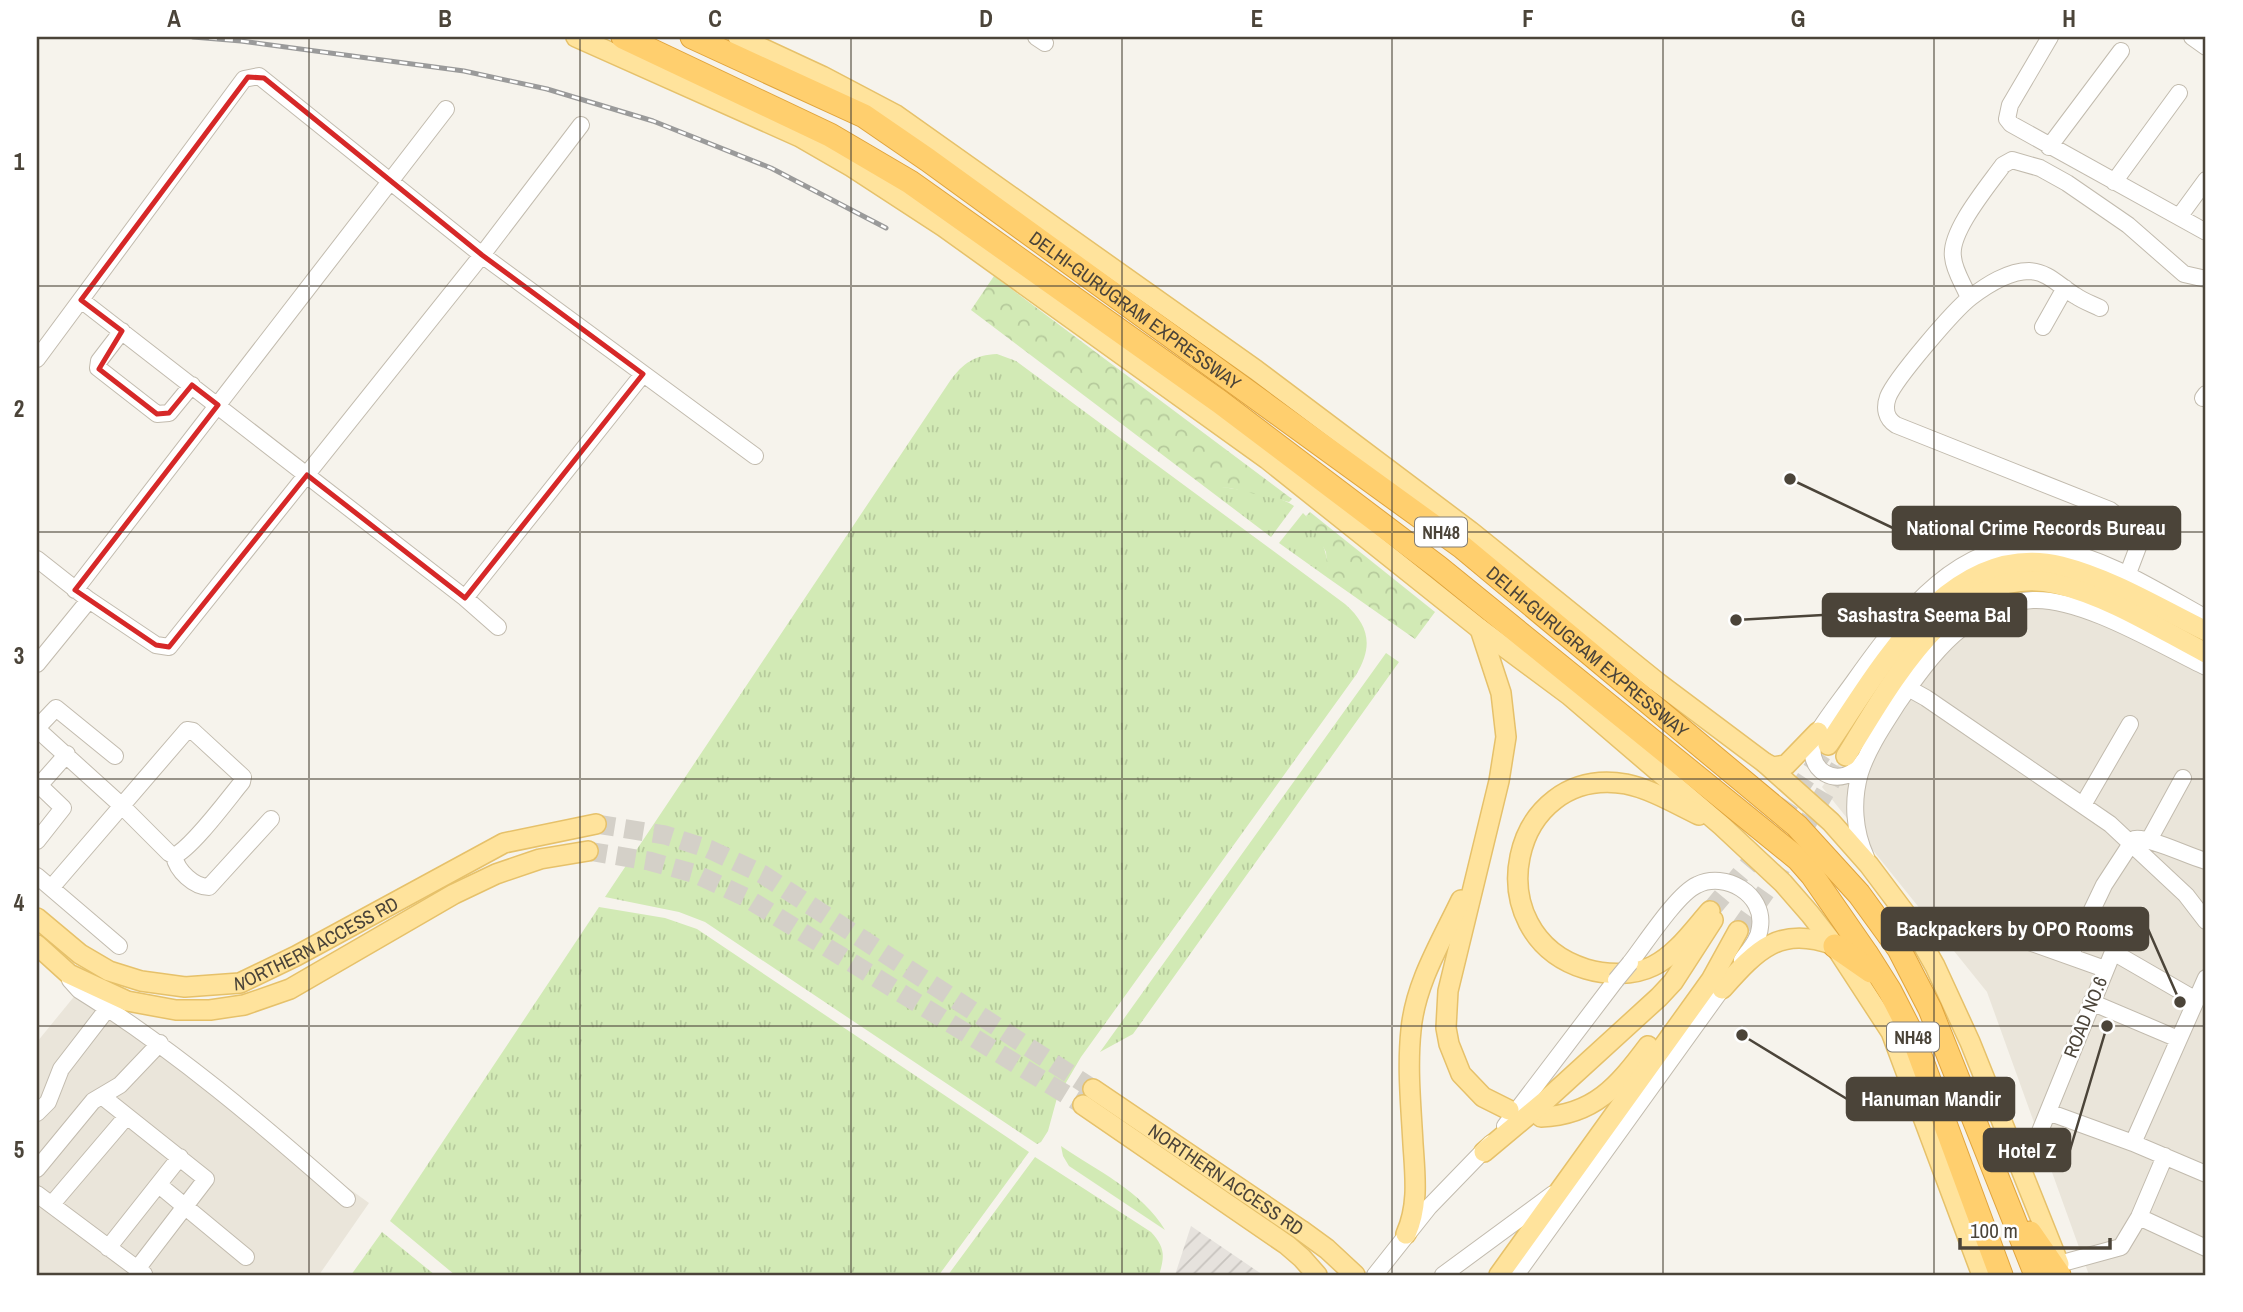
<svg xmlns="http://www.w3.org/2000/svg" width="2243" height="1312" font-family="'Archivo Narrow',sans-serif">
  <defs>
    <pattern id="industrial-furrows" width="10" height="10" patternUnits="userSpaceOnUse" patternTransform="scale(1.75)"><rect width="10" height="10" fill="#e6e2dd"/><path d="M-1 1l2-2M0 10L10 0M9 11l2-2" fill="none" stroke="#c7c3be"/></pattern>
    <pattern id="grass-tufts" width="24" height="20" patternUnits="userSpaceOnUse" patternTransform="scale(1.75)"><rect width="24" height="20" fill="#d2eab5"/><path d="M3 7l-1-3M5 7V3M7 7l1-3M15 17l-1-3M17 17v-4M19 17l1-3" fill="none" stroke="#b6ca9c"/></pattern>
    <pattern id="forest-crowns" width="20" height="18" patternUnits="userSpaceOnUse" patternTransform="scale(1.75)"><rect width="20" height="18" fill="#d2eab5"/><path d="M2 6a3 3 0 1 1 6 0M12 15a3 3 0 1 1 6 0" fill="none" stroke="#b6ca9c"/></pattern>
  </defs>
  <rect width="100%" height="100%" fill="#f6f3ec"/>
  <path fill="#eae5da" d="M2047,583L2206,670V1275H2089L1987,992L1822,787L1938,623Z
    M77,993L369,1203L319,1275H37V1042Z"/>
  <path fill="url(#industrial-furrows)" d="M1191,1226L1263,1275H1175Z"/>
  <path fill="url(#grass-tufts)" d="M997,354L1016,361L1345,604C1370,626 1373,647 1356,675L1081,1057L1057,1098L1048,1131L1041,1142L1037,1144L705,922L679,912L605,897L950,381C963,363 975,355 997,354Z
    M1214,486C1236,489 1277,494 1294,506L1271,537L1205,487Z
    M1303,513C1319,528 1330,556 1328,578L1279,543Z
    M1386,653L1399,662L1133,1034L1100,1052Z
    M599,907L665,918L697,929L1029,1152L939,1275H455L390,1221Z
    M1061,1146C1096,1170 1143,1192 1165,1230L1069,1166L1063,1156Z
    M1035,1157L1151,1232C1165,1247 1165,1256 1159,1275H948Z
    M382,1232L435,1275H351Z"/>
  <path fill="url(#forest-crowns)" d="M994,276L1292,499L1289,502L1230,488L1205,487L971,310Z
    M1310,512L1435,612L1415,639L1328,578L1326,552L1306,516Z"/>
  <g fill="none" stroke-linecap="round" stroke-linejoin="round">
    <path stroke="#d4d0c8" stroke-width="19" stroke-dasharray="19 10" stroke-linecap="butt" d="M596,824L665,835L709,849L762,874L1093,1089
      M588,851L649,861L696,874L745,897L1083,1105
      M1710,911L1750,863L1828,745
      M1738,931L1774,880L1846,756"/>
    <g stroke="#c2bbae" stroke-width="18">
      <path id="minor" d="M1036,37L1045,43
        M2050,37L2010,105L2007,119L2011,124L2206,232
        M2192,37L2206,47
        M2049,147L2121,51
        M2114,182L2179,93
        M2179,217L2206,180
        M1969,298C1964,285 1954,271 1953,257C1949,232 1988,186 2003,165L2012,160L2040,168L2067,183L2128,225L2184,274L2206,279
        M81,300L465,598L498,627
        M2100,308C2092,304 2083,301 2076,296C2059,286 2049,272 2029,271C2008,271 1987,285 1971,297C1954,310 1895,379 1888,397C1884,408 1886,419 1896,425L2110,510L2124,521L2138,537V547L2127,576
        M2043,327L2065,288
        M122,331L99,361L98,368L157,414L169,413L192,385
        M37,359L244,79L259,76L482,255L755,456
        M2203,398L2206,394
        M37,559L89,600L156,645L169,647L482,255L581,125
        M75,590L446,109
        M465,598L643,374
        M37,664L89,600
        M1908,688L1926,698L2110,824L2186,895L2206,921
        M37,728L56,708L115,756
        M37,729L122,806L169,853L174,856C192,848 228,799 242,782L243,777L193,731L187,730L51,888
        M1865,759C1842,796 1797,769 1818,732C1829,714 1843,697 1855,680C1900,617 1963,531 2052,548C2107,558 2157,591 2206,618
        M37,788L67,754
        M2083,805L2130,724
        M2149,840L2183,778
        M37,841L63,808L39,785
        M174,856C177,871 194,887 209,887L271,819
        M1866,857C1854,831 1852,801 1860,773C1868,748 1884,725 1898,703C1931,655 1969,603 2033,600C2083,598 2160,645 2206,667
        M37,876L119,946
        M2018,938L2105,969
        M2070,956L2104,885L2134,839C2149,836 2187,856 2206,861
        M1630,963C1645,944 1677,894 1697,885C1725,871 1765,894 1760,927C1759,940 1749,950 1742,960
        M69,974L70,980L79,990C175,1050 262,1124 347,1199
        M2091,1002L2178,1039
        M103,1097L206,1179L137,1269
        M2048,1112L2133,1143L2206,1174
        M37,1113L48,1102L61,1069L108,1008
        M1505,1126L1616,980
        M2133,1143L2206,978
        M37,1169L93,1101L120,1085L160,1043
        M2023,1173L2113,952L2196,1000
        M159,1185L246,1257
        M37,1194L144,1274
        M52,1204L127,1116
        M2139,1217L2206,1248
        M108,1248L180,1157
        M2059,1264L2121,1247L2139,1217L2165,1156
        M1375,1275L1429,1207L1491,1143
        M1443,1275L1553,1194
        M1516,1275L1729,979"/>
    </g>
    <g stroke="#e6c16a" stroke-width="22">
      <g id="major">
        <path d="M576,37L800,137L852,167L944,227L1267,459L1480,629L1569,695L1722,826L1783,883L1810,914L1835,946L1891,1032L1982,1275"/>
        <path d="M738,37L822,76L896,115L1256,370L1470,531L1657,682L1765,763L1831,822L1869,865L1905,913L1935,966L1970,1042L2059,1264"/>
        <path d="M1480,629L1501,693L1506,737L1499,781L1448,991L1446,1028L1449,1044L1461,1074L1483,1097L1509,1110"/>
        <path d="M1828,745C1879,670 1950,538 2061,566C2112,579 2159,608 2206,631"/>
        <path d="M1846,756C1889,687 1956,558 2057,584C2110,597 2158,628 2206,653"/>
        <path d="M1765,763L1773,767L1786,765L1818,732"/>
        <path d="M1699,815C1676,804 1651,789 1626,784C1509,764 1474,935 1586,969C1606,975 1633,976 1653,966C1676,955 1694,929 1710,911"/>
        <path id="s1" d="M37,918L80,954L109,971L141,981L185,987L240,983L296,956L504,843L596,824"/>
        <path d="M37,945L69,974L127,1001L176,1010H210L244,1005L290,989L454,894L496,874L540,859L588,851"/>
        <path d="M1722,989C1757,950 1779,925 1834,945"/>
        <path id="s2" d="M1093,1089L1301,1230L1327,1249L1355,1275"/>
        <path d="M1083,1105L1287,1245L1302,1258L1317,1275"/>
        <path d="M1541,1117C1594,1115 1618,1086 1648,1046"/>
        <path d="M1484,1152L1545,1101L1659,997L1673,982L1713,920"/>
        <path d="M1406,1234C1419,1205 1415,1175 1413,1144C1411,1106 1407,1068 1411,1030C1415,984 1441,942 1461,900"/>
        <path d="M1499,1275L1711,980L1738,931"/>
      </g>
    </g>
    <g stroke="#e0a43c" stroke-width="25">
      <g id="highway">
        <path d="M623,37L830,135L910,182L1220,402L1438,567L1798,859L1812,875L1866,953L1890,991L1912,1034L2001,1275"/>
        <path id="s3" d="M692,37L864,116L928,160L1462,547L1797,826L1859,894L1899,949L1930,1009L2036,1275"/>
        <path d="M1835,946L1871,971"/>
        <path d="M2030,1233L2059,1275"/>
      </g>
    </g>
    <use href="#minor" stroke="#fff" stroke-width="16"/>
    <use href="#major" stroke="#ffe39c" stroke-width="19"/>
    <use href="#highway" stroke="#ffcf6e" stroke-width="23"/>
    <g stroke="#9a9a9a" stroke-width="5">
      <path id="rail" d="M193,37L241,41L464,71L547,89L653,121L771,168L886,228"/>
    </g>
    <use href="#rail" stroke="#fff" stroke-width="2.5" stroke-dasharray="8" stroke-linecap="butt"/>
    <g stroke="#c2bbae" stroke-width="18" stroke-linecap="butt">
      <path id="minor-bridge" d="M1616,980L1630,963"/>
    </g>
    <use href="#minor-bridge" stroke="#fff" stroke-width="16"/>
  </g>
  <path fill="none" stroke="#d62828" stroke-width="5" stroke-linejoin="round" d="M248,77L264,78L482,255L643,374L465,598L307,475L169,647L156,645L75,590L218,405L192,385L169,413L157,414L99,369L122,331L81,300Z"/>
  <path fill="none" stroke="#4b4439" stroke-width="2" stroke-opacity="0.55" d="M309,37V1275M580,37V1275M851,37V1275M1122,37V1275M1392,37V1275M1663,37V1275M1934,37V1275M37,286H2206M37,532H2206M37,779H2206M37,1026H2206"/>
  <g text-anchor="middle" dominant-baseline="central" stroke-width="5" stroke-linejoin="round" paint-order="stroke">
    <g fill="#fff" stroke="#817c74" stroke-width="2">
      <rect x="1415" y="517.5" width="52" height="29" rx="5"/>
      <rect x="1887" y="1022.5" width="52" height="29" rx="5"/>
    </g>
    <g font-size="18" font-weight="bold" fill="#4b4439">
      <text x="1441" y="532">NH48</text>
      <text x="1913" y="1037">NH48</text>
    </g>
    <g font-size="19" fill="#4b4439" stroke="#fff">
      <text stroke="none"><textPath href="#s3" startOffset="523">DELHI-GURUGRAM EXPRESSWAY</textPath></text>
      <text stroke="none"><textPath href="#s3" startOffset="1090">DELHI-GURUGRAM EXPRESSWAY</textPath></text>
      <text stroke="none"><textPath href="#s1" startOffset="308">NORTHERN ACCESS RD</textPath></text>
      <text transform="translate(2085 1017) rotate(-68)">ROAD NO.6</text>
      <text stroke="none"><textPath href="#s2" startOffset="161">NORTHERN ACCESS RD</textPath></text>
    </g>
  </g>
  <path fill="none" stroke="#4b4439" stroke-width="2.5" d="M1790 479L1893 528M1736 620L1823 615M2180 1002L2148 929M1742 1035L1847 1099M2107 1026L2070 1150"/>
  <g fill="#4b4439" stroke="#fff" stroke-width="2.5">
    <circle cx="1790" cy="479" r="7"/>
    <circle cx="1736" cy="620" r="7"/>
    <circle cx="2180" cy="1002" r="7"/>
    <circle cx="1742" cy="1035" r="7"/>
    <circle cx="2107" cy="1026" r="7"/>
  </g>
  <g fill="#4b4439" stroke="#4b4439" stroke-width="2.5">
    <rect x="1893" y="507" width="287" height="42" rx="7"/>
    <rect x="1823" y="594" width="203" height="42" rx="7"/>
    <rect x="1882" y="908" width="266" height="42" rx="7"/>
    <rect x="1847" y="1078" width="167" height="42" rx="7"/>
    <rect x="1984" y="1129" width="86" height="42" rx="7"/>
  </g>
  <g font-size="21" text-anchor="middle" font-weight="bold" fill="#fff">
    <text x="2036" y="535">National Crime Records Bureau</text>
    <text x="1924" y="622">Sashastra Seema Bal</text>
    <text x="2015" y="936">Backpackers by OPO Rooms</text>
    <text x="1931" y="1106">Hanuman Mandir</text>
    <text x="2027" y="1158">Hotel Z</text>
  </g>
  <rect width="2243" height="1312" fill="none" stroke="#ffffff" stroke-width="77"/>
  <path d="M1960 1238v10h150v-10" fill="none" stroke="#4b4439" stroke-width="3.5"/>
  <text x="1970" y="1238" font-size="21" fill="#4b4439" stroke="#ffffff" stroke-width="5" paint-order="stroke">100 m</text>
  <rect x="38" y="38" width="2166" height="1236" fill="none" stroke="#4b4439" stroke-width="2.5"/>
  <g font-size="23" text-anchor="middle" font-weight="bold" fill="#4b4439">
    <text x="174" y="27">A</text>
    <text x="445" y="27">B</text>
    <text x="715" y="27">C</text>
    <text x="986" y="27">D</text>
    <text x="1257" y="27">E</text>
    <text x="1528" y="27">F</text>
    <text x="1798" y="27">G</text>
    <text x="2069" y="27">H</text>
    <text x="19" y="170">1</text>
    <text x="19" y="417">2</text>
    <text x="19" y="664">3</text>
    <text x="19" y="911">4</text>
    <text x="19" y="1158">5</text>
  </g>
</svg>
